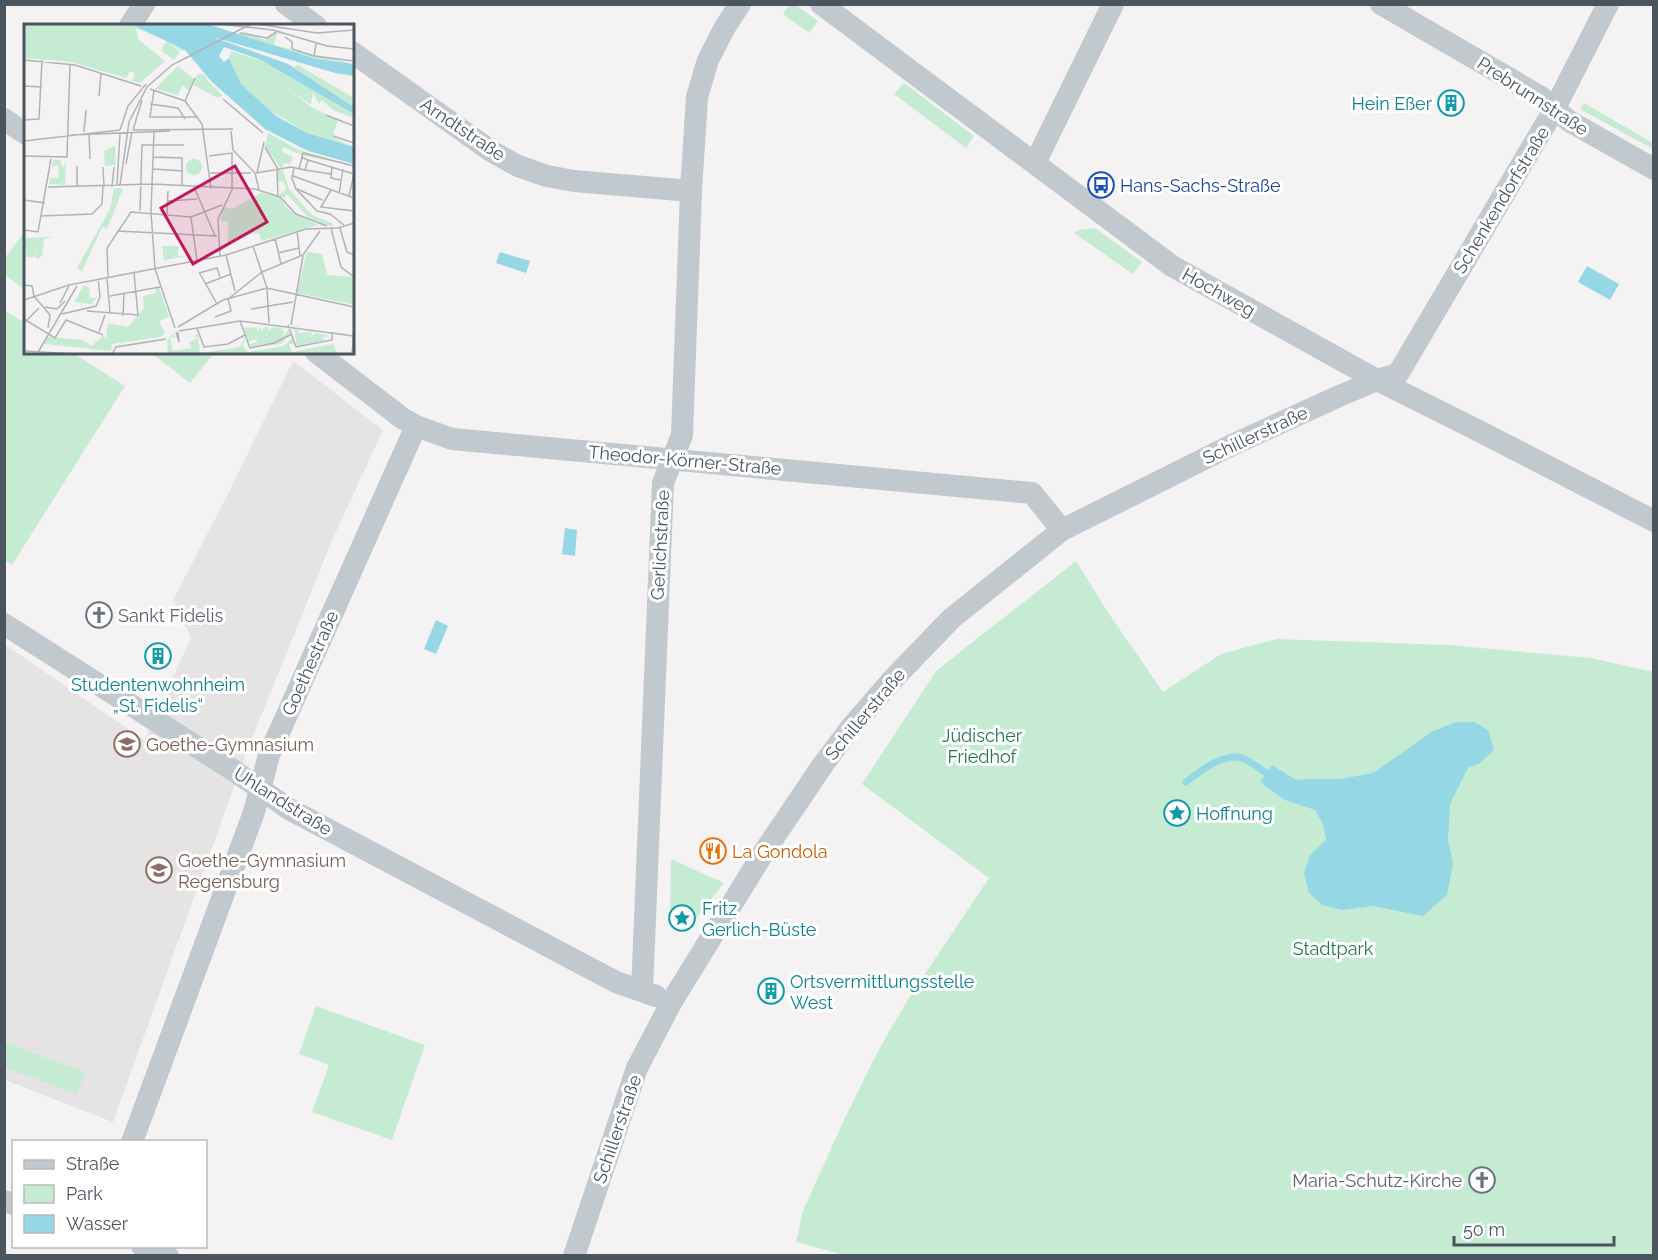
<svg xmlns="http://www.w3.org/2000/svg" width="1658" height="1260" font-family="Raleway,sans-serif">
  <rect width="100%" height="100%" fill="#f4f2f2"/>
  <path fill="#e5e3e3" d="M293,361L383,430L333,538L248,748L113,1122L5,1080L4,644L144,740L191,638L173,600L227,496Z"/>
  <path fill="#c5ecd3" d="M790,4L796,5L818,21L809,33L783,14Z
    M904,83L974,136L966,148L894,94Z
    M1584,103L1653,143V149L1580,109Z
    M1095,228L1142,262L1133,274L1074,233L1079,230Z
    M25,231V290L4,274L5,258Z
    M4,310L25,323L26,352L73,353L125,386L12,565L4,560Z
    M151,353H214L190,383Z
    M1076,561L1107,611L1163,692L1221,654L1277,639L1448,645L1591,658L1653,672V1255L848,1256L796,1242L803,1211L843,1122L877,1053L907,1001L989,878L862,784L936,671Z
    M671,859L724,883L686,931L670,925Z
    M316,1006L425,1045L392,1140L312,1112L329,1065L299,1054Z
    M4,1042L85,1072L77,1094L5,1068Z"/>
  <path fill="#96d7e5" d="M500,252L530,261L526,273L496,263Z
    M1587,266L1619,284L1610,300L1578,282Z
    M565,528L577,530L575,556L562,554Z
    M436,620L448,626L436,654L424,649Z
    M1456,722H1474L1488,730L1494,750L1480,763L1468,768L1450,804L1448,839L1453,864L1447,895L1423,916L1373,906L1342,910L1322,905L1309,893L1304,873L1310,855L1326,840L1323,824L1315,810L1285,800L1260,782L1272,765L1296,780L1308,779H1340L1373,773L1433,731Z"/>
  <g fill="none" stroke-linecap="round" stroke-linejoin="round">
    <path stroke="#96d7e5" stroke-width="7" d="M1186,782C1199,772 1224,752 1242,758C1250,761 1259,768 1266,773"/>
    <path stroke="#c1c9cf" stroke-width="22" d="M286,4L316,26
      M821,4L1172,266L1377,380L1473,428L1654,521
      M1381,4L1541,97L1569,121L1654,169
      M130,26L144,4
      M352,52L491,151L518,166L547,176L574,181L691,191
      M4,119L26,134
      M1035,163L1113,4
      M316,352L402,418L416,426L452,439L1032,493L1062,530
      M4,624L233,770L289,809L616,982L656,996
      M642,991L663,483L682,435L691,191L697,97L708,60L725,27L740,4
      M132,1142L254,812L269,755L416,426
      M4,1201L14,1204
      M142,1246L168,1256
      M574,1256L637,1068L672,1001L764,852L822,766L849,730L893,679L952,618L1062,530L1230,446L1337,397L1377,380L1398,374L1555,108L1608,4"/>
  </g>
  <defs>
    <g id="building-ring" transform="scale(1.35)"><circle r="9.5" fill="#fff" stroke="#0f9aa8" stroke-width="1.5"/><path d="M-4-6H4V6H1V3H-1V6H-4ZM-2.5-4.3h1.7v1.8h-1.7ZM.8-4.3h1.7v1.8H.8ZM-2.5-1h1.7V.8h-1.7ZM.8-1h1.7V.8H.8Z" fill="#0f9aa8"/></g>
    <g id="bus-ring" transform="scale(1.35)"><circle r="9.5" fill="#fff" stroke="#1a4fb4" stroke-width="1.5"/><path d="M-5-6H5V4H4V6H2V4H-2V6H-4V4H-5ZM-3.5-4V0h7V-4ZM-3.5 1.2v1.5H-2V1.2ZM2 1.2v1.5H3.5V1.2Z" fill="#1a4fb4"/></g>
    <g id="church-ring" transform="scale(1.35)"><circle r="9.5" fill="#fff" stroke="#6b7280" stroke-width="1.5"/><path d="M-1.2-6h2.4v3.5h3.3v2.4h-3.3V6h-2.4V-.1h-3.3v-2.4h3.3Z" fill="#6b7280"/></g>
    <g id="school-ring" transform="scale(1.35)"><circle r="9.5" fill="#fff" stroke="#8d6e63" stroke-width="1.5"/><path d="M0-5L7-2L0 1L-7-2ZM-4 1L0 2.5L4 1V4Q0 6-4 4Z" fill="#8d6e63"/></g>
    <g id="sight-ring" transform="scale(1.35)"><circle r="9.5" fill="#fff" stroke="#0f9aa8" stroke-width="1.5"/><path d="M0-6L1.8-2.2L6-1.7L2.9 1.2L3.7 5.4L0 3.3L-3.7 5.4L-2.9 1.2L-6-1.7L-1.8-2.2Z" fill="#0f9aa8"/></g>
    <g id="restaurant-ring" transform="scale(1.35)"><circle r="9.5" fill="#fff" stroke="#e8710a" stroke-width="1.5"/><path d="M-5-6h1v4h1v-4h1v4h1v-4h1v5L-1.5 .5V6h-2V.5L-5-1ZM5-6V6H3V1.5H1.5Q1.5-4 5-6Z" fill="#e8710a"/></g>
  </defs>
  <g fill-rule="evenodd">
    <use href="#building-ring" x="1451" y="103"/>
    <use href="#bus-ring" x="1101" y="185"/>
    <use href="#church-ring" x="99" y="615"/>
    <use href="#building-ring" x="158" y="656"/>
    <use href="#school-ring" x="127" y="744"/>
    <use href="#sight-ring" x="1177" y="813"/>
    <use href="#restaurant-ring" x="713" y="851"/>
    <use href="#school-ring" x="159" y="870"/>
    <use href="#sight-ring" x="682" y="918"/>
    <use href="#building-ring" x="771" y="991"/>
    <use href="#church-ring" x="1482" y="1180"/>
  </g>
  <g text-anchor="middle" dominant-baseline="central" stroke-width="6" stroke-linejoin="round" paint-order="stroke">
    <g font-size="18" fill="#4b555e" stroke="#fff">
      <text transform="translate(1533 96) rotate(33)">Prebrunnstraße</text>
      <text transform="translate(463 129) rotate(34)">Arndtstraße</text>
      <text transform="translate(1501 200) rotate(-59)">Schenkendorfstraße</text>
      <text transform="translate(1219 292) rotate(29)">Hochweg</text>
      <text transform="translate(1255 435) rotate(-25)">Schillerstraße</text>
      <text transform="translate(685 460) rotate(5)">Theodor-Körner-Straße</text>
      <text transform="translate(660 545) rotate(-87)">Gerlichstraße</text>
      <text transform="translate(310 663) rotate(-66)">Goethestraße</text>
      <text transform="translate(865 714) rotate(-50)">Schillerstraße</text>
      <text transform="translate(283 801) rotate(32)">Uhlandstraße</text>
      <text transform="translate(617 1129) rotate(-71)">Schillerstraße</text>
    </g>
    <g font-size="18" fill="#0d838f" stroke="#fff" text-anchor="start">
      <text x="1432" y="103" text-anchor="end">Hein Eßer</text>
      <text x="158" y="684" text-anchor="middle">Studentenwohnheim<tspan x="158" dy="21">„St. Fidelis“</tspan></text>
      <text x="1196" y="813">Hoffnung</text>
      <text x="702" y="908">Fritz<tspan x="702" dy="21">Gerlich-Büste</tspan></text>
      <text x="790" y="981">Ortsvermittlungsstelle<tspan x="790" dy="21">West</tspan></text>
    </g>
    <g font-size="18" fill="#164399" stroke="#fff" text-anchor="start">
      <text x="1120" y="185">Hans-Sachs-Straße</text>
    </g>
    <g font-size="18" fill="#5b616d" stroke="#fff" text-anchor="start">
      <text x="118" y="615">Sankt Fidelis</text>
      <text x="1462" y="1180" text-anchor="end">Maria-Schutz-Kirche</text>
    </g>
    <g font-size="18" fill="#207a4b" stroke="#fff">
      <text x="982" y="735">Jüdischer<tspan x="982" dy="21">Friedhof</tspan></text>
      <text x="1333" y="948">Stadtpark</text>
    </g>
    <g font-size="18" fill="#785e54" stroke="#fff" text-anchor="start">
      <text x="146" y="744">Goethe-Gymnasium</text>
      <text x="178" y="860">Goethe-Gymnasium<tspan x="178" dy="21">Regensburg</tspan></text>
    </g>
    <g font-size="18" fill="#c56008" stroke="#fff" text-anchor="start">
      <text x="732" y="851">La Gondola</text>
    </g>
  </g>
  <g transform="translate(24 24)">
    <rect width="330" height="330" fill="#f4f2f2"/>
    <path d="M0,0H107L161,26L158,27L144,18L156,28L150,36L137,26L143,17L111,4L115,16L141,37L116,59L108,57L111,49L106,47L102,54L47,38L0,34ZM222,8L241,16L252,9H260L253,10L250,21L330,40L299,37L213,10ZM207,27L244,39L330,90V94L309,86L298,76L295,80L289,68L287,81L263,64L287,83L314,96L308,113L330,123L283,109L240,83L217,60L205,34ZM274,41L330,74V83L269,43ZM154,42L170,55L165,67L158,61L154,71L131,65ZM179,50L185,58L199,72L194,74L169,61L173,51ZM244,109L275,126L330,142L277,131L259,123L258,128L269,133L266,140L261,139L257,145L241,122ZM91,121L92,141L81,142L80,127ZM162 143a8 8 0 1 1 16 0a8 8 0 1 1-16 0ZM29,136H36L39,145L42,136L41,161L25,160L26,154H35L34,140L28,144ZM259,146L265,165L288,191L308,199L309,203L284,193L263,170L260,174L255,171L262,165L260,158L253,157V147ZM90,164H99L91,185L83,205L78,203L58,247L53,244L86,185ZM237,169L254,172L265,186L294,201L237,217L235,209L228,210L204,219V198L196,197L199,182L207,185ZM30,213L20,215L18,232L12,235L11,221V233H2L1,214ZM138,222H154V232L169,231L140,236ZM283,228L298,230L303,251L330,253V281L273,269ZM60,261L65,264L66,274H72L68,280L50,278ZM131,264H135L145,293L135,297L141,309L136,313L88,320L87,327L20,320L24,313L58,316L68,322L79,311L82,314L84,299L104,303L120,284L119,272L132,269ZM236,301L237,308L242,301L245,306L248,303L260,304L256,305L260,307L259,313L264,306L266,310L257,320L227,323L226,320L234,318L231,315L225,318L220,304L233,303L234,308ZM270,305L274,306L276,309L289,307L287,313L291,309L303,311L306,315L302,312L298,314L302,316L273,322ZM148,310L152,313L146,314L149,327L168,324L165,318L174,314L169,312L174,310L176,329L216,323L221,313L219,322L224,328L260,322L268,314L270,320H265L268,328L309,320L313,329L324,328L312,330H144L143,317Z" fill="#c5ecd3"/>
    <path d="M107,0H183L292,35L330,40V52L311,49L186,12L264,40L330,83V90L237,36L200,23L195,32L200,38L205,34L217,60L252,92L283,109L330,123V140L284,127L241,105L187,57L161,26Z" fill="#96d7e5"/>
    <path fill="none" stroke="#96d7e5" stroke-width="3" d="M171,0L202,10M207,12L289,38L330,46"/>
    <path fill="none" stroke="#b0b3b7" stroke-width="1.5" d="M196,0L249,6L303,22L330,25M233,0L293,9L330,6M216,9L243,14L254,7M261,13L268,18V25L290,32L292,20M290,32L330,37M0,36L51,41L117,62M0,62L18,63M126,65L161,77L178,100L187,165M130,66L126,93H173M75,72L77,49M199,75L239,109M161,77L171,54M126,80L154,84L161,95M302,91L330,102M0,96L15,95L18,36M96,106L104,82L122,60M109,106L209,105M109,106L118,76M130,107L127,188L131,245L151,304M207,107L209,126L231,149L235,166M60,108L62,86M65,110L66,135M47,111L146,107M309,112L330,119M0,117L96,106M241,123L255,147M0,132L43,133L46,40M185,132L208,129V166M129,133L158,134V162M284,136L330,150M102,140L108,108M53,142V162M308,142L307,154L316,156M79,143L80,163M270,144L268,154L272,165L293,187L306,190L321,202M129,145L159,147M275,145L279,129L330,142M281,146L307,150M253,147L254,172M186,149H227M232,149L267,143L281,146L284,136L277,133M233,149L240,118M269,152L330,174M93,161L96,109M96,161L105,98L123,63L148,41L227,0M24,163L128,160L231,165L256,173L272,190L303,202M88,163L90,143M170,163L191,212M273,165L298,176M307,166L297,183L330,187M315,170L319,145M325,172L330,150M0,176L21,179M144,177L173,175M116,187L118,121H160M143,190L144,167M17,192L68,190L78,180L79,162M167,193L173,237M307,204L317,243L330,253M316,204L323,228L330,231M0,206L14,208L27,135M93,207L193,212M273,207L276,232M251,214L257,240M229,222L243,264L245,299M254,229L275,224M202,231L211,267M196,232L194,195L208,166M175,248L193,280M175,249L193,244L196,253M84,253L83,224L107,188L167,193L198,181M83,255L86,288M181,260L207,250M0,261L8,262L10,272M10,272L26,291L24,304M86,272L136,263M204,275L238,248L279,231L296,207M0,276L45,261L202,231L282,205L314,204L330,199M36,279L45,262M21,283L33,285L41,277M227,285L269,278M63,287L114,291L110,249M38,290L72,282L76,273L74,255M99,292L100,270M191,293L207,287L204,275M0,295L31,314L42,296L79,311M216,297L226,324L250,319L268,310M0,299L15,284M264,301L272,323L308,316V308M267,301L279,232M154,303L199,276L243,264L330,283M173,304L180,323L204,320L221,311M155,307L216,297L330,312M75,308L81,291M152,308L155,318L154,308M0,327L52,330M13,330L53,262M88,330L92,323L142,315M328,330L330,303"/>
    <path fill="#c2185b" fill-opacity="0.15" stroke="#c2185b" stroke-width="3" d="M211,142L243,198L169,240L137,184Z"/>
    <rect width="330" height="330" fill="none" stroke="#4b555e" stroke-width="3"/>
  </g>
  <rect width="1658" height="1260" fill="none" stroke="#4b555e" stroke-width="12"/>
  <rect x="12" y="1140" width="195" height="108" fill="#ffffff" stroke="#b7bbbf" stroke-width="1.5"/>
  <rect x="24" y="1160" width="30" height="9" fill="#c1c9cf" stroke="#b7bbbf" stroke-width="1.5"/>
  <text x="66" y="1170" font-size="18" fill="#4b555e">Straße</text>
  <rect x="24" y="1185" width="30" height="18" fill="#c5ecd3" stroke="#b7bbbf" stroke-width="1.5"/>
  <text x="66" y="1200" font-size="18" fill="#4b555e">Park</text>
  <rect x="24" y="1215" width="30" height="18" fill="#96d7e5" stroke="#b7bbbf" stroke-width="1.5"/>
  <text x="66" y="1230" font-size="18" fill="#4b555e">Wasser</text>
  <path d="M1454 1236v9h160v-9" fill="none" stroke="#4b555e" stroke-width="3"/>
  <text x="1463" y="1236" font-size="18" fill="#4b555e" stroke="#ffffff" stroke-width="4.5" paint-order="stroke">50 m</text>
</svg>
